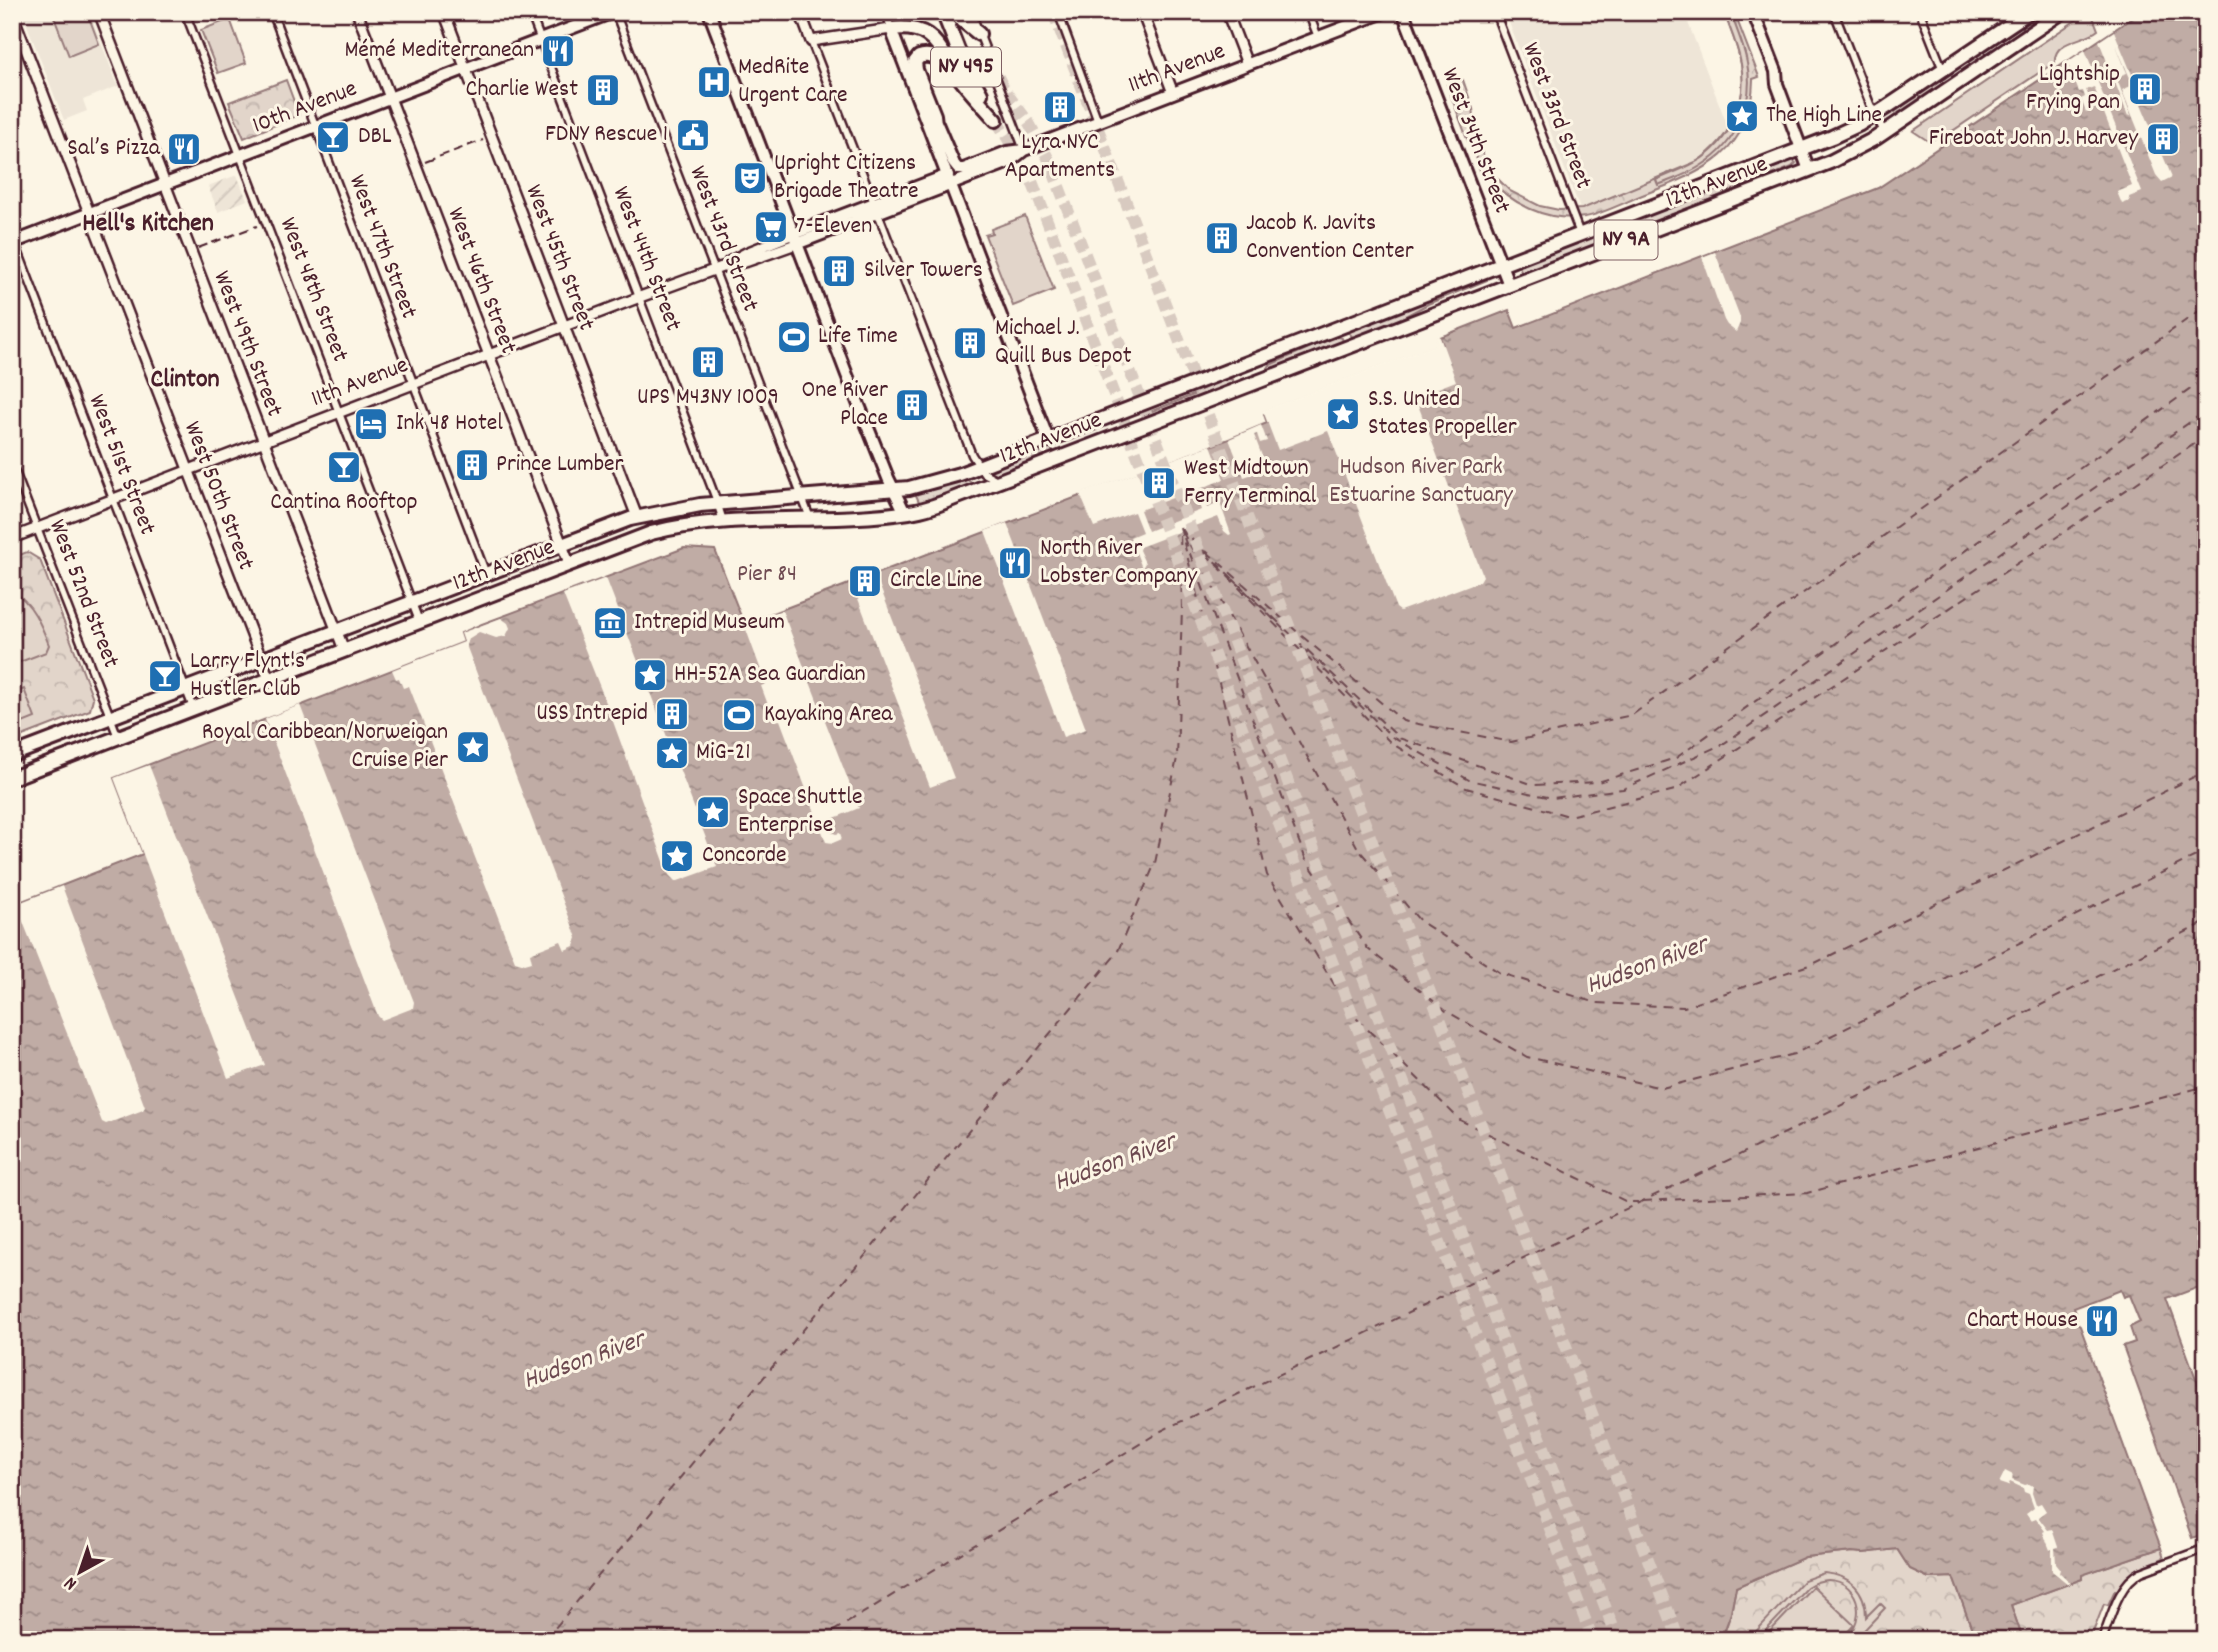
<svg xmlns="http://www.w3.org/2000/svg" width="2218" height="1652" font-family="Dekko,sans-serif">
  <defs>
    <pattern id="industrial-furrows" width="10" height="10" patternUnits="userSpaceOnUse" patternTransform="scale(1.75)"><rect width="10" height="10" fill="#eee5d7"/><path d="M-1 1l2-2M0 10L10 0M9 11l2-2" fill="none" stroke="#cec4b9"/></pattern>
    <pattern id="grass-tufts" width="24" height="20" patternUnits="userSpaceOnUse" patternTransform="scale(1.75)"><rect width="24" height="20" fill="#e2d5ca"/><path d="M3 7l-1-3M5 7V3M7 7l1-3M15 17l-1-3M17 17v-4M19 17l1-3" fill="none" stroke="#c3b6ae"/></pattern>
    <pattern id="forest-crowns" width="20" height="18" patternUnits="userSpaceOnUse" patternTransform="scale(1.75)"><rect width="20" height="18" fill="#e2d5ca"/><path d="M2 6a3 3 0 1 1 6 0M12 15a3 3 0 1 1 6 0" fill="none" stroke="#c3b6ae"/></pattern>
    <pattern id="water-ripples" width="26" height="14" patternUnits="userSpaceOnUse" patternTransform="scale(1.75)"><rect width="26" height="14" fill="#c0aca5"/><path d="M2 4q2-2 4 0t4 0M15 11q2-2 4 0t4 0" fill="none" stroke="#9e8b87"/></pattern>
  </defs>
  <rect width="100%" height="100%" fill="#fcf5e5"/>
  <filter id="ink" filterUnits="userSpaceOnUse"><feTurbulence type="fractalNoise" baseFrequency=".0143" numOctaves="2"/><feDisplacementMap in="SourceGraphic" scale="14" xChannelSelector="R" yChannelSelector="G"/><feConvolveMatrix kernelMatrix="1 2 1 2 8 2 1 2 1" color-interpolation-filters="sRGB"/></filter>
  <g filter="url(#ink)">
    <path fill="#eee5d7" d="M22,12H89L118,86L83,100L87,111L64,120Z
      M1505,12H1684L1729,130L1708,154L1685,168L1580,209Z"/>
    <path fill="url(#industrial-furrows)" d="M237,175L247,200L218,212L208,186Z"/>
    <path fill="url(#grass-tufts)" stroke="#967a7a" stroke-width="2" d="M2041,12H2045L2004,43L1897,116L1894,112Z
      M961,480H968L973,485L920,504L915,493Z"/>
    <path fill="url(#forest-crowns)" stroke="#967a7a" stroke-width="2" d="M1724,12H1734L1759,77L1753,79C1752,152 1704,172 1645,194C1627,201 1603,214 1585,217C1546,222 1510,204 1486,175L1482,176L1471,142L1468,141L1447,85L1463,80L1473,109L1479,146L1486,162L1496,177L1510,191L1540,206L1559,210L1582,209L1698,161C1729,139 1749,103 1741,64C1738,46 1730,29 1724,12Z
      M286,80L299,115L244,138L229,102Z
      M27,552L40,560L93,698L90,710L12,740V558Z
      M2161,1548L2164,1558C2142,1567 2131,1569 2118,1590H2115L2108,1605L2104,1604L2090,1640H2023L2011,1605L2082,1579L2081,1575Z
      M1897,1549L1910,1569L1929,1578L1953,1577L1976,1640H1722L1731,1613L1736,1587L1805,1557L1853,1552L1863,1553Z"/>
    <path fill="#e2d5ca" stroke="#967a7a" stroke-width="2" d="M52,12H87L99,44L69,56Z
      M1724,12H1730C1737,29 1744,46 1747,63C1755,103 1736,144 1702,165C1689,174 1673,179 1658,185L1656,180C1670,174 1684,169 1696,162C1730,142 1748,102 1741,64C1738,46 1730,29 1724,12Z
      M2088,12H2091L2098,30C2085,41 2053,40 2055,62L1951,132L1928,141L1913,131Z
      M230,19L246,63L218,73L201,30Z
      M1792,160L1796,163L1792,167L1522,274L1519,265Z
      M1025,216L1054,290L1013,306L985,235L992,233L991,229Z
      M1487,278V280L1428,304L1383,328L1354,339L1349,333V331Z
      M1336,336L1342,338L1343,342L1265,372L1270,365Z
      M1227,378L1233,380L1234,385L1146,419L1144,414L1193,395L1204,387Z
      M1050,446L1054,454L1000,475L988,472L990,469Z
      M12,590C32,603 41,624 49,645L46,652L12,665Z
      M24,689L35,718L15,726L12,720V694Z
      M1824,1573C1850,1575 1866,1590 1866,1617L1880,1603L1885,1608L1855,1640H1845C1877,1606 1844,1563 1807,1587L1757,1640H1748L1804,1580Z
      M1813,1586L1854,1625L1840,1640H1762Z"/>
    <path fill="url(#water-ripples)" stroke="#917474" stroke-width="2" d="M2141,12H2206V1305L2199,1287L2167,1299L2206,1406V1533L2192,1538L2123,1346L2135,1342L2130,1327L2140,1322L2129,1295L2123,1297L2120,1290L2073,1308L2077,1318L2076,1323L2080,1326L2161,1548L2082,1575V1579L2011,1605L2023,1640H1976L1953,1577L1929,1578L1910,1569L1897,1549L1863,1553L1852,1552L1805,1557L1736,1587L1731,1613L1721,1640H12V905L143,854L114,778L464,642L461,633L482,624L684,548L715,550L744,624L1229,439L1267,423L1264,414L1443,345L1440,337L1509,310L1516,328L1878,188Z"/>
    <path fill="#fcf5e5" fill-rule="evenodd" d="M2114,31L2136,84L2133,85L2115,43L2127,73L2116,77L2131,115L2128,116L2099,41Z
      M2085,50L2142,192L2129,197L2130,201L2122,204L2117,192L2132,186L2094,87L2086,90L2089,96L2093,94L2098,107L2086,112L2081,99L2085,97L2083,91L2079,92L2067,62Z
      M2133,85L2134,87L2137,86L2143,103L2141,104L2172,177L2162,182L2156,175L2122,90Z
      M1715,252L1740,317V323L1736,332L1727,325L1724,320L1702,257Z
      M1436,337H1440L1456,381L1415,397L1483,576L1480,581L1400,611L1396,608L1328,431L1278,450L1263,411L1438,344Z
      M1261,425L1267,441L1260,443L1257,434L1254,435L1267,469L1244,477L1229,439Z
      M1211,445L1224,479L1200,489L1207,508L1220,503L1231,534L1229,535L1224,531L1218,517L1140,547L1139,550L1145,563L1142,568L1130,537L1142,532L1134,512L1094,527L1080,494ZM1194,490L1201,510L1148,531L1140,510Z
      M1007,523L1086,729L1063,737L985,531Z
      M875,574L954,778L930,787L852,583Z
      M606,578L717,867L678,881H675L669,875L607,705L563,594Z
      M782,610L859,808L827,821L831,832L836,834L840,833L842,839L833,843L826,842L780,720L774,721L761,686L766,684L744,624Z
      M501,618L508,623L510,628L506,636L496,638L479,632L468,639L466,645L577,938L574,946L565,950L561,941L530,953L532,962L525,964L515,961L513,956L409,686L403,688L399,678L396,679L392,670L464,642L461,633Z
      M300,705L414,1002L413,1008L382,1020L378,1016L265,719Z
      M149,765L265,1065L228,1078L114,778Z
      M62,886L145,1107L143,1110L106,1124L102,1122L16,904Z
      M2005,1471L2013,1475L2012,1480L2025,1485L2029,1484L2033,1486L2032,1493L2036,1505L2041,1503L2046,1511L2038,1517L2048,1530L2052,1529L2058,1547L2055,1548L2056,1563L2060,1568L2059,1572L2071,1583L2068,1584L2052,1571V1549L2050,1550L2043,1532L2045,1531L2036,1519L2031,1521L2026,1514L2034,1508L2029,1494L2024,1492L2023,1488L2010,1482L2008,1486L1999,1483Z"/>
    <g fill="none" stroke-linecap="round" stroke-linejoin="round">
      <path stroke="#6d4950" stroke-width="2" stroke-dasharray="9 7" stroke-linecap="butt" d="M1180,527L1267,875L1353,1015L1460,1120L1627,1202H1638
        M1180,528L1399,738L1534,785L1598,782L1676,758L2206,378
        M1182,531L1359,850L1420,921L1500,973L1597,1003L1684,1007L1815,963L2206,771
        M1184,538L1306,860L1368,949L1446,1011L1527,1057L1662,1088L1794,1054L2206,851
        M1206,551L1303,637L1403,721L1511,742L1632,715L2206,306
        M1205,553L1391,743L1466,788L1569,816L1675,790L2033,553L2206,436
        M1233,579L1392,737L1469,780L1552,798L1623,789L1723,744L2206,411
        M1643,1201L1807,1193L2206,1086
        M545,1640L1117,953L1155,863L1177,758L1182,609L1180,531
        M819,1640L1161,1431L1806,1123L2206,922"/>
      <path stroke="#d8cac0" stroke-width="12" stroke-dasharray="12 6" stroke-linecap="butt" d="M1053,12L1679,1640
        M998,77L1005,91L1029,123L1048,158L1618,1640
        M996,120L1028,171L1593,1640"/>
      <g stroke="#4a1f2b" stroke-width="11">
        <path id="street" d="M185,12L419,621
          M272,12L486,574
          M530,12L716,499L723,521
          M615,12L810,518
          M886,12L891,29
          M971,12L1024,150
          M1058,12L1098,121
          M1308,12L1318,37
          M1495,12L1580,234
          M1834,12L1870,104L1884,132
          M1920,12L1943,70
          M811,41L972,455L984,473L997,480
          M12,235L193,708
          M12,464L118,737
          M2102,1640C2111,1617 2118,1584 2141,1572L2206,1548"/>
      </g>
      <g stroke="#4a1f2b" stroke-width="14">
        <path id="secondary" d="M99,12L344,650
          M357,12L569,563
          M444,12L637,517
          M800,12L811,41L891,29
          M1142,12L1173,93
          M1227,12L1247,64
          M12,13L269,679
          M729,262L746,253L793,234
          M12,538L640,297L722,267L748,261L796,244"/>
      </g>
      <g stroke="#4a1f2b" stroke-width="16">
        <path id="primary" d="M709,12L847,375L888,478L905,513
          M1403,12L1509,285
          M1753,12L1776,71L1777,84L1809,170
          M891,29L1048,439
          M937,124L954,164L958,169H964L1007,152L1024,150
          M793,234L948,175
          M12,243L613,12
          M796,244L1009,162L1024,150L1032,147L1384,12"/>
      </g>
      <g stroke="#4a1f2b" stroke-width="18">
        <path id="highway" d="M943,12L960,55L981,94
          M952,12L979,34
          M891,29C933,24 937,46 957,74C968,90 983,105 996,120
          M938,149L934,115L916,70L915,62L919,57C932,52 941,62 951,70
          M12,755L630,519L700,505L909,488L960,474L1832,137L1860,124L1887,107L2029,12
          M12,778L651,533C735,511 823,525 909,512C925,510 940,504 955,498L1830,162L1876,138L2062,12"/>
      </g>
      <use href="#street" stroke="#fcf5e5" stroke-width="6"/>
      <use href="#secondary" stroke="#fcf5e5" stroke-width="9"/>
      <use href="#primary" stroke="#fcf5e5" stroke-width="10"/>
      <use href="#highway" stroke="#fcf5e5" stroke-width="12"/>
      <path stroke="#4a1f2b" stroke-width="2" stroke-dasharray="10 5" stroke-linecap="butt" d="M425,162L483,140
        M198,248L257,226"/>
    </g>
  </g>
  <defs>
    <g id="restaurant-square" transform="scale(1.75)"><rect x="-9" y="-9" width="18" height="18" rx="4" fill="#1f6fb2" stroke="#fcf5e5"/><path d="M-5-6h1v4h1v-4h1v4h1v-4h1v5L-1.5 .5V6h-2V.5L-5-1ZM5-6V6H3V1.5H1.5Q1.5-4 5-6Z" fill="#fff"/></g>
    <g id="hospital-square" transform="scale(1.75)"><rect x="-9" y="-9" width="18" height="18" rx="4" fill="#1f6fb2" stroke="#fcf5e5"/><path d="M-5-5h3v3.5h4V-5h3V5h-3V1.5h-4V5h-3Z" fill="#fff"/></g>
    <g id="building-square" transform="scale(1.75)"><rect x="-9" y="-9" width="18" height="18" rx="4" fill="#1f6fb2" stroke="#fcf5e5"/><path d="M-4-6H4V6H1V3H-1V6H-4ZM-2.5-4.3h1.7v1.8h-1.7ZM.8-4.3h1.7v1.8H.8ZM-2.5-1h1.7V.8h-1.7ZM.8-1h1.7V.8H.8Z" fill="#fff"/></g>
    <g id="sight-square" transform="scale(1.75)"><rect x="-9" y="-9" width="18" height="18" rx="4" fill="#1f6fb2" stroke="#fcf5e5"/><path d="M0-6L1.8-2.2L6-1.7L2.9 1.2L3.7 5.4L0 3.3L-3.7 5.4L-2.9 1.2L-6-1.7L-1.8-2.2Z" fill="#fff"/></g>
    <g id="civic-square" transform="scale(1.75)"><rect x="-9" y="-9" width="18" height="18" rx="4" fill="#1f6fb2" stroke="#fcf5e5"/><path d="M-.6-6.5H3V-4.5H.6V-3L4-1V1h2V6H-6V1h2V-1L-.6-3ZM-1.2 2.5V6h2.4V2.5Z" fill="#fff"/></g>
    <g id="bar-square" transform="scale(1.75)"><rect x="-9" y="-9" width="18" height="18" rx="4" fill="#1f6fb2" stroke="#fcf5e5"/><path d="M-6-5H6L.8 .8V4.5H3.5V6h-7V4.5H-.8V.8Z" fill="#fff"/></g>
    <g id="theatre-square" transform="scale(1.75)"><rect x="-9" y="-9" width="18" height="18" rx="4" fill="#1f6fb2" stroke="#fcf5e5"/><path d="M-5-5.5Q0-4 5-5.5V0Q5 5 0 6Q-5 5-5 0ZM-3.3-2.5H-1v1.5H-3.3ZM1-2.5H3.3v1.5H1ZM-2.8 1Q0 5.5 2.8 1Z" fill="#fff"/></g>
    <g id="supermarket-square" transform="scale(1.75)"><rect x="-9" y="-9" width="18" height="18" rx="4" fill="#1f6fb2" stroke="#fcf5e5"/><path d="M-6-5.5h2.5l.6 2H6L4.5 2H-2.5L-4.4-4H-6ZM-1.5 3.2a1.3 1.3 0 1 0 .1 0ZM3 3.2a1.3 1.3 0 1 0 .1 0Z" fill="#fff"/></g>
    <g id="stadium-square" transform="scale(1.75)"><rect x="-9" y="-9" width="18" height="18" rx="4" fill="#1f6fb2" stroke="#fcf5e5"/><path d="M0-5a6.5 5 0 1 0 0 10a6.5 5 0 1 0 0-10ZM-3.5-1.8h7v3.6h-7Z" fill="#fff"/></g>
    <g id="hotel-square" transform="scale(1.75)"><rect x="-9" y="-9" width="18" height="18" rx="4" fill="#1f6fb2" stroke="#fcf5e5"/><path d="M-6-4.5h1.5V1H6V5H4.5V3h-9V5H-6ZM-4 0a1.8 1.8 0 1 1 3.6 0ZM.5 0V-2.5h3Q6-2.5 6 0Z" fill="#fff"/></g>
    <g id="museum-square" transform="scale(1.75)"><rect x="-9" y="-9" width="18" height="18" rx="4" fill="#1f6fb2" stroke="#fcf5e5"/><path d="M0-6L6-3V-2H-6V-3ZM-5-1h2V3h-2ZM-1-1h2V3h-2ZM3-1h2V3H3ZM-6 4H6V6H-6Z" fill="#fff"/></g>
  </defs>
  <g fill-rule="evenodd">
    <use href="#restaurant-square" x="558" y="51"/>
    <use href="#hospital-square" x="714" y="82"/>
    <use href="#building-square" x="2145" y="89"/>
    <use href="#building-square" x="603" y="90"/>
    <use href="#building-square" x="1060" y="107"/>
    <use href="#sight-square" x="1742" y="116"/>
    <use href="#civic-square" x="693" y="135"/>
    <use href="#bar-square" x="333" y="137"/>
    <use href="#building-square" x="2163" y="139"/>
    <use href="#restaurant-square" x="184" y="149"/>
    <use href="#theatre-square" x="750" y="178"/>
    <use href="#supermarket-square" x="771" y="227"/>
    <use href="#building-square" x="1222" y="238"/>
    <use href="#building-square" x="839" y="271"/>
    <use href="#stadium-square" x="794" y="337"/>
    <use href="#building-square" x="970" y="343"/>
    <use href="#building-square" x="708" y="362"/>
    <use href="#building-square" x="912" y="405"/>
    <use href="#sight-square" x="1343" y="414"/>
    <use href="#hotel-square" x="371" y="424"/>
    <use href="#building-square" x="472" y="465"/>
    <use href="#bar-square" x="344" y="467"/>
    <use href="#building-square" x="1159" y="483"/>
    <use href="#restaurant-square" x="1015" y="563"/>
    <use href="#building-square" x="865" y="581"/>
    <use href="#museum-square" x="610" y="623"/>
    <use href="#sight-square" x="650" y="675"/>
    <use href="#bar-square" x="165" y="676"/>
    <use href="#building-square" x="672" y="714"/>
    <use href="#stadium-square" x="739" y="715"/>
    <use href="#sight-square" x="473" y="747"/>
    <use href="#sight-square" x="672" y="753"/>
    <use href="#sight-square" x="713" y="812"/>
    <use href="#sight-square" x="677" y="856"/>
    <use href="#restaurant-square" x="2102" y="1321"/>
  </g>
  <g text-anchor="middle" dominant-baseline="central" stroke-width="6" stroke-linejoin="round" paint-order="stroke">
    <g fill="#fcf5e5" stroke="#7f5f63" stroke-width="2">
      <rect x="931" y="47.5" width="70" height="39" rx="5"/>
      <rect x="1594.5" y="220.5" width="63" height="39" rx="5"/>
    </g>
    <g font-size="23" font-weight="bold" fill="#4a1f2b">
      <text x="966" y="67">NY 495</text>
      <text x="1626" y="240">NY 9A</text>
    </g>
    <g font-size="24" fill="#4a1f2b" stroke="#fcf5e5" text-anchor="start">
      <text x="534" y="51" text-anchor="end">Mémé Mediterranean</text>
      <text x="738" y="68">MedRite<tspan x="738" dy="28">Urgent Care</tspan></text>
      <text x="2120" y="75" text-anchor="end">Lightship<tspan x="2120" dy="28">Frying Pan</tspan></text>
      <text x="578" y="90" text-anchor="end">Charlie West</text>
      <text x="1766" y="116">The High Line</text>
      <text x="668" y="135" text-anchor="end">FDNY Rescue 1</text>
      <text x="358" y="137">DBL</text>
      <text x="2138" y="139" text-anchor="end">Fireboat John J. Harvey</text>
      <text x="1060" y="143" text-anchor="middle">Lyra NYC<tspan x="1060" dy="28">Apartments</tspan></text>
      <text x="160" y="149" text-anchor="end">Sal’s Pizza</text>
      <text x="774" y="164">Upright Citizens<tspan x="774" dy="28">Brigade Theatre</tspan></text>
      <text x="1246" y="224">Jacob K. Javits<tspan x="1246" dy="28">Convention Center</tspan></text>
      <text x="796" y="227">7-Eleven</text>
      <text x="864" y="271">Silver Towers</text>
      <text x="995" y="329">Michael J.<tspan x="995" dy="28">Quill Bus Depot</tspan></text>
      <text x="818" y="337">Life Time</text>
      <text x="888" y="391" text-anchor="end">One River<tspan x="888" dy="28">Place</tspan></text>
      <text x="708" y="398" text-anchor="middle">UPS M43NY 1009</text>
      <text x="1368" y="400">S.S. United<tspan x="1368" dy="28">States Propeller</tspan></text>
      <text x="396" y="424">Ink 48 Hotel</text>
      <text x="496" y="465">Prince Lumber</text>
      <text x="1184" y="469">West Midtown<tspan x="1184" dy="28">Ferry Terminal</tspan></text>
      <text x="344" y="503" text-anchor="middle">Cantina Rooftop</text>
      <text x="1040" y="549">North River<tspan x="1040" dy="28">Lobster Company</tspan></text>
      <text x="890" y="581">Circle Line</text>
      <text x="634" y="623">Intrepid Museum</text>
      <text x="190" y="662">Larry Flynt's<tspan x="190" dy="28">Hustler Club</tspan></text>
      <text x="674" y="675">HH-52A Sea Guardian</text>
      <text x="648" y="714" text-anchor="end">USS Intrepid</text>
      <text x="764" y="715">Kayaking Area</text>
      <text x="448" y="733" text-anchor="end">Royal Caribbean/Norweigan<tspan x="448" dy="28">Cruise Pier</tspan></text>
      <text x="696" y="753">MiG-21</text>
      <text x="738" y="798">Space Shuttle<tspan x="738" dy="28">Enterprise</tspan></text>
      <text x="702" y="856">Concorde</text>
      <text x="2078" y="1321" text-anchor="end">Chart House</text>
    </g>
    <g font-size="24" fill="#4a1f2b" stroke="#fcf5e5">
      <text transform="translate(1177 69) rotate(-21)">11th Avenue</text>
      <text transform="translate(305 108) rotate(-21)">10th Avenue</text>
      <text transform="translate(1556 116) rotate(69)">West 33rd Street</text>
      <text transform="translate(1475 141) rotate(69)">West 34th Street</text>
      <text transform="translate(1717 183) rotate(-21)">12th Avenue</text>
      <text transform="translate(723 239) rotate(69)">West 43rd Street</text>
      <text transform="translate(382 247) rotate(69)">West 47th Street</text>
      <text transform="translate(559 258) rotate(69)">West 45th Street</text>
      <text transform="translate(646 259) rotate(69)">West 44th Street</text>
      <text transform="translate(481 281) rotate(69)">West 46th Street</text>
      <text transform="translate(313 290) rotate(69)">West 48th Street</text>
      <text transform="translate(247 344) rotate(69)">West 49th Street</text>
      <text transform="translate(360 383) rotate(-21)">11th Avenue</text>
      <text transform="translate(1051 439) rotate(-21)">12th Avenue</text>
      <text transform="translate(121 465) rotate(69)">West 51st Street</text>
      <text transform="translate(218 496) rotate(69)">West 50th Street</text>
      <text transform="translate(504 566) rotate(-21)">12th Avenue</text>
      <text transform="translate(83 594) rotate(69)">West 52nd Street</text>
    </g>
    <g font-size="24" fill="#704c53" stroke="#fcf5e5">
      <text x="1421" y="468">Hudson River Park<tspan x="1421" dy="28">Estuarine Sanctuary</tspan></text>
      <text x="767" y="575">Pier 84</text>
    </g>
    <g font-size="26" font-weight="bold" fill="#4a1f2b" stroke="#fcf5e5">
      <text x="148" y="224">Hell's Kitchen</text>
      <text x="185" y="380">Clinton</text>
    </g>
    <g font-size="26" font-style="italic" fill="#6d4950" stroke="#fcf5e5">
      <text transform="translate(1647 966) rotate(-20)">Hudson River</text>
      <text transform="translate(1115 1163) rotate(-20)">Hudson River</text>
      <text transform="translate(584 1361) rotate(-20)">Hudson River</text>
    </g>
  </g>
  <rect width="2218" height="1652" fill="none" stroke="#fcf5e5" stroke-width="42"/>
  <rect x="21" y="21" width="2176" height="1610" fill="none" stroke="#4a1f2b" stroke-width="2.5" filter="url(#ink)"/>
  <g transform="translate(80 1572) rotate(220)" stroke="#fcf5e5" stroke-width="5" paint-order="stroke">
  <path d="M0-5L12 26L0 18L-12 26Z" fill="#4a1f2b"/>
  <text y="-10" font-size="19" font-weight="bold" text-anchor="middle" fill="#4a1f2b">N</text>
  </g>
</svg>
